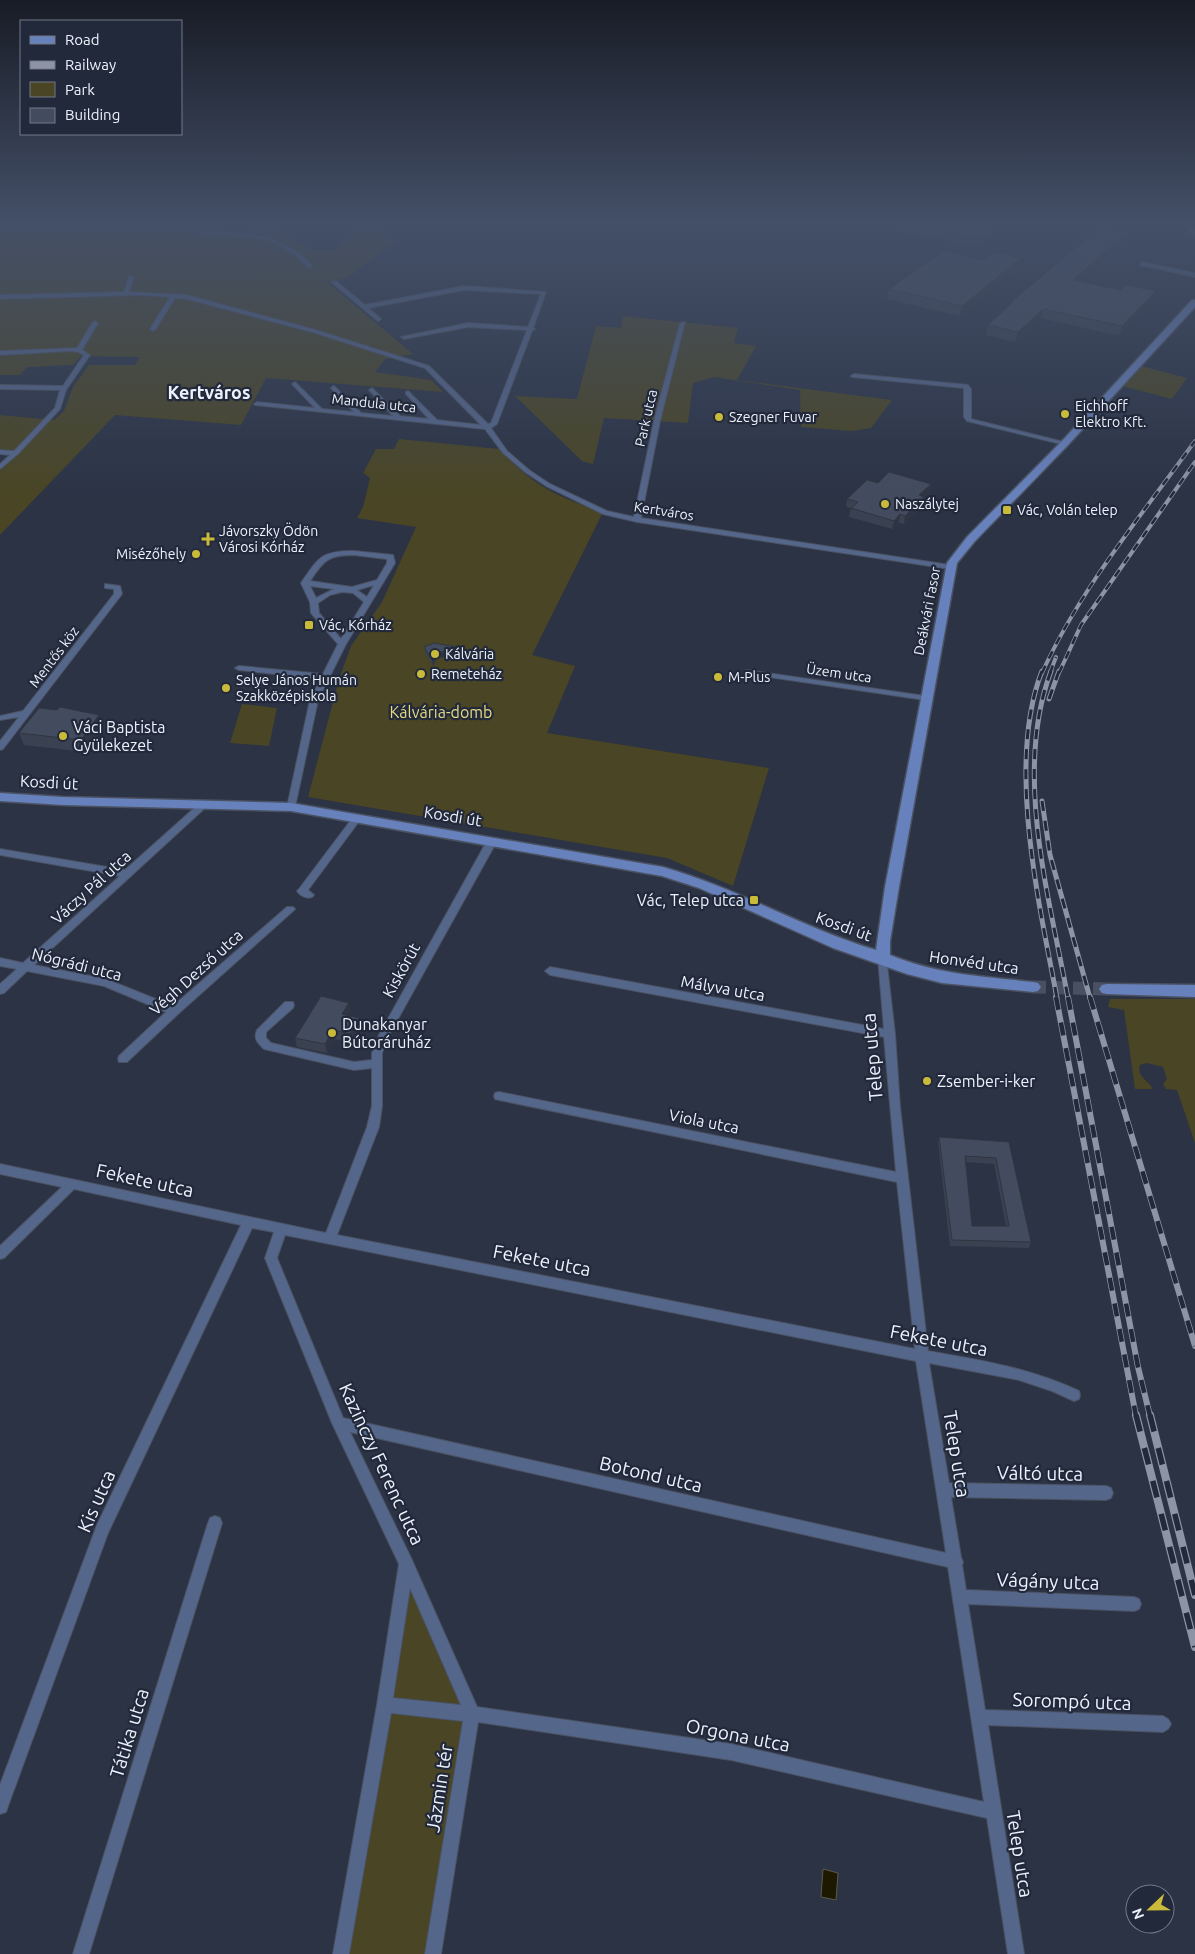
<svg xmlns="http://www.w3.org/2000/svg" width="1195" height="1954" font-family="Ubuntu,sans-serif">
  <rect width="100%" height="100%" fill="#2b3345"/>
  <path fill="#494525" d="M0,223H138L261,235L244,223H266L311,250H336L358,227L356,223H381V236L396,241L347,278L327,282L413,354L385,359L375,372L431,380L443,392L266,378L241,425L115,415L0,535V470L21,451L0,449V415L54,420L64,411L73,387L89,365H135L140,357L81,356L73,365L27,367L20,375H0Z
    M623,316L738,328L734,343L756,346L737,380L892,400L871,428L852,431L801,427L800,390L714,377L693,383L688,423L604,418L593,464L582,461L515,396L577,399L596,326L621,328Z
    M1141,366L1187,378L1172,399L1122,386Z
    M399,439L499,449C534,486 555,496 603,512L532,655L575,666L547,733L769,768L733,886L667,858L308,797L339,679L351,646L382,602L416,527L357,518L363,507L370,478L363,473L376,449H394Z
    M242,704L277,708L269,746L230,743Z
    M1110,999H1195V1143L1177,1090L1166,1089L1163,1084L1167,1079L1163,1067L1147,1063L1140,1065C1136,1076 1148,1080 1153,1089H1135L1124,1010L1108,1007Z
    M406,1563L472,1714L433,1954H341Z"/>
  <path fill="#1d1900" stroke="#5b5a4c" d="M823,1869L838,1873L836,1900L821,1897Z"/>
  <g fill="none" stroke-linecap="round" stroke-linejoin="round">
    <path stroke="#485061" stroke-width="13" stroke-dasharray="13 7" stroke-linecap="butt" d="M1033,987L1107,989"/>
    <g stroke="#4a5262" stroke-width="2">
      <path id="street" d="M113,223H127L268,237L293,249L305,258L313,267L308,268L296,255L267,239L115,224Z
        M1142,262L1195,273V277L1140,265Z
        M129,276L134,277L129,292L187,295L316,330L429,366L488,424L491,423L527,330L468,327L404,339L401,337L468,323L528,327L541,294L464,290L368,308L380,318L381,319L378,321L331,282L336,281L365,305L464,286L546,292L533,328L535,329L532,331L497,424L491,428L507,451L529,470L550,484L607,511L634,517L654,421L680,323L685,322L660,421L641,518L950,565L954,567L950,569L637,522L603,514L546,486L525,472L503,453L485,429L255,405L254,404L257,402L315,408L293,385L292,384L295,382L322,409L354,412L332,389L331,388L334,386L361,413L393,416L370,391L369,390L372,388L400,416L429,419L406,394V392L408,391L437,420L481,425L425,368L312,332L187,299L175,298L156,329L153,331L150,329L170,297L141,295L0,299V295L124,292Z
        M95,321L98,323L82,350L90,355L66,390L60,409L18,454L0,469V464L10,455L0,454V450L14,451L55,408L60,390L0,389V385L63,386L84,355L78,352L70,351L0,355V351L77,348L92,323Z
        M854,374L968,385L971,389V419L1068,443L1065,445L967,421L964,417V388L852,377L851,376Z
        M354,551L393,555L395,563L346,644L318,700L295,807L291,810L287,807L310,700L321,679L239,670L235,668L239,666L323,674L338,644L311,613L310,602L301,583C319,557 321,551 354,551ZM354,555L387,559V563L377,580L352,587L310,581C324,560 328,555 354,555ZM374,585L367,597L357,590ZM310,586L334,589L316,598ZM342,592L353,593L364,602L341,639L319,613L318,603L330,595Z
        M105,584L120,586L122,594L3,749L0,750V741L19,717L0,720V716L23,711L114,594V589L105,588Z
        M746,670L925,696L929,698L925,700L749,674H746Z
        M203,802L206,803L207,805L206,807L34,965L106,979L173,1006L287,907H293L295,909L293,911L178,1014L127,1062H119L118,1059L119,1056L166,1012L104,986L27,971L4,993L0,994V984L17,969L0,966V958L23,963L120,876L0,855V849L125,870L200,803Z
        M357,815L360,816L361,818L360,820L308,890L314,895L312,897C307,899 300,896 297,891L299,889L354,816Z
        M492,838L497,841L389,1035L382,1053V1106L379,1127L337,1235L915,1349L897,1182L499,1100L495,1099L494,1096L495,1093L499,1092L896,1172L884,1037L550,975L545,971L550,967L884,1029L878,958L880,956H886L895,1034L900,1107L928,1351C980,1360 1030,1368 1079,1391L1080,1395L1079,1399L1074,1401L1052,1391L1019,1380L929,1363L949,1483L1106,1486L1111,1488L1113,1493L1111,1498L1106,1500L951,1497L961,1557L963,1562L962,1565L966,1590L1134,1597L1139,1599L1141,1604L1139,1609L1134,1611L968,1604L985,1710L1163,1716L1168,1719L1171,1724L1168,1729L1163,1732L988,1725L1024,1954H1008L987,1818L731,1760L478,1722L441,1954H425L463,1721L391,1713L349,1954H333L377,1705L399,1564L332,1423L265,1258L274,1232L252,1228L108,1533L8,1806L6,1812L0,1814V1785L97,1525L241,1225L74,1189L4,1258L0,1259V1246L62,1187L0,1174V1164L326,1233L367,1127L372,1106V1068L354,1070L264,1049C258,1043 253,1039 257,1030L285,1002H293L294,1005L293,1008L266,1032V1038L271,1043L354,1062L372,1060V1053L379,1035L487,841ZM285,1235L916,1361L946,1553L343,1418L277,1258ZM350,1432L948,1567L984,1802L731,1744L477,1707L411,1558ZM410,1588L461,1705L393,1698Z
        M215,1516L220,1518L222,1523L89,1954H73L208,1523L210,1518Z"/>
    </g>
    <g stroke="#4a5262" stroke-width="3">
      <path id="secondary" d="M1181,223H1188L1195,229V235Z
        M1192,300H1195V307L1068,445L975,541L957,563L899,887L890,941V955C940,975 981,976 1033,982L1038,983L1041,987L1038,991L1033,992L942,983L907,974L833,948L699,888L662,876L291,811L63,805L0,801V793L63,797L291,803L663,867C737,888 803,928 876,950L885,887L947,563L967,537L1062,441Z
        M1107,984L1195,985V997L1107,994L1102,993L1099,989L1102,985Z"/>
    </g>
    <use href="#street" fill="#55668b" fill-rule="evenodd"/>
    <use href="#secondary" fill="#6781bc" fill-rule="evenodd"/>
    <g stroke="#8d94a3" stroke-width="4">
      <path id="rail-far3" d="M1042,673C1080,589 1141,516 1195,441
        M1050,673L1056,657
        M1059,673L1081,625L1195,462"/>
    </g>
    <g stroke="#8d94a3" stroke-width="5">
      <path id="rail-far2" d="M1042,671C1006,763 1039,903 1057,998
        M1051,671C1013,772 1049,896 1068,998
        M1049,699L1059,671
        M1042,801L1050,855L1090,998"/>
    </g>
    <g stroke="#8d94a3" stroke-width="6">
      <path id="rail-far1" d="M1056,997L1136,1416
        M1068,997L1138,1367L1150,1416
        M1090,997L1195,1346"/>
    </g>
    <g stroke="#8d94a3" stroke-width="8">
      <path id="rail" d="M1136,1415L1195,1647
        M1150,1415L1195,1595"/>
    </g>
    <use href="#rail-far3" stroke="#22293a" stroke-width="2.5" stroke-dasharray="8" stroke-linecap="butt"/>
    <use href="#rail-far2" stroke="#22293a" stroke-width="3" stroke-dasharray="10" stroke-linecap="butt"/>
    <use href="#rail-far1" stroke="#22293a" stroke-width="4.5" stroke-dasharray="13" stroke-linecap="butt"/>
    <use href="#rail" stroke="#22293a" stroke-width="5.5" stroke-dasharray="17" stroke-linecap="butt"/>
  </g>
  <path fill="#3a4151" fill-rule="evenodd" d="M886,223H1006L976,246L885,227Z
    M1122,244L1080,282L1153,300L1119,336L1041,318L1015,342L986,335L988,325L1010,305L1011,302Z
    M1019,267L960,316L887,299L889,289Z
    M878,483L931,484L930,492L924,497L923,505L904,524L899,523L892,529L849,517L851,508L846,507L847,499Z
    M424,647L457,653L436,659L433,666L425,653Z
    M99,715L103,727L85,752L24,745L19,733Z
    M349,1003L350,1012L348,1015L359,1018L360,1027L351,1043L335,1039L327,1053L297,1047L295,1038Z
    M939,1137L1009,1142L1031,1242L1029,1248L950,1246L938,1143ZM965,1162L994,1164L1006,1226H972Z"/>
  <path fill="#2f3542" d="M999,223H1006L976,246L977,239Z
    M1125,234L1122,244L1071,290L1073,280Z
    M1021,258L1019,267L960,316L962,306Z
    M1156,291L1153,300L1119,336L1122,326Z
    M1043,309L1041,318L1015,342L1018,332Z
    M931,484L930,492L924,497L923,505L904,524L905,516L919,495Z
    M900,514L899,523L892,529L894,521Z
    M456,647L457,653L436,659L433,666L432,660L435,654Z
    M99,715L103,727L85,752L81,740Z
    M349,1003L350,1012L344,1023L342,1014Z
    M359,1018L360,1027L351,1043L350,1034Z
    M333,1030L335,1039L327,1053L325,1044Z"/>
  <path fill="#434c5e" stroke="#2f3542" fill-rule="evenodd" d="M896,223H999L977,239Z
    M1098,229L1125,234L1073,280L1120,290L1126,285L1156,291L1122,326L1043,309L1018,332L988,325L1013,302H1011Z
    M943,251L983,260L994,252L1021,258L962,306L889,289Z
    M889,472L931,484L919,495L924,497L905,516L900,514L894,521L851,508L858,502L847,499L867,480L878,483Z
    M434,643L456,647L435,654L432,660L424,647Z
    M60,707L99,715L81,740L19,733L39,708L57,710Z
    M321,996L349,1003L342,1014L359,1018L350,1034L333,1030L325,1044L295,1038Z
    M939,1137L1009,1142L1031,1242L952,1240ZM965,1156L996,1158L1009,1226H972Z"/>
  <linearGradient id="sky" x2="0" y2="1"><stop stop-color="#181c26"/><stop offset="0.45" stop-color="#445068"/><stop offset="1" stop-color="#445068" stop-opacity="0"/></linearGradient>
  <rect width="1195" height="496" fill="url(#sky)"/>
  <g fill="#caba3a" stroke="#22293a" stroke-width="2">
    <circle cx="1065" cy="414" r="5"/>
    <circle cx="719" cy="417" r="5"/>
    <circle cx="885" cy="504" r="5"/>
    <rect x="1002" y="505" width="10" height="10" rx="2.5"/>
    <path d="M205.5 531.5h5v5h5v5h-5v5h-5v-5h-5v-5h5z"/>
    <circle cx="196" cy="554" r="5"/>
    <rect x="304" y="620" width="10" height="10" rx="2.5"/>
    <circle cx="435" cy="654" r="5"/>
    <circle cx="421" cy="674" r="5"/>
    <circle cx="718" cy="677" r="5"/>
    <circle cx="226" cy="688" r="5"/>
    <circle cx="63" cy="736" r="5"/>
    <rect x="749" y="895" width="10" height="10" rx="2.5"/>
    <circle cx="332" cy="1033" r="5"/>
    <circle cx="927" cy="1081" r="5"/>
  </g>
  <g text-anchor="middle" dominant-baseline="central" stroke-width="4.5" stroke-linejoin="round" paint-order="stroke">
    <g font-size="14" fill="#ecf2fd" stroke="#22293a">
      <text transform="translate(374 403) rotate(6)">Mandula utca</text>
      <text transform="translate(646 418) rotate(-77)">Park utca</text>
      <text transform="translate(664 511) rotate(9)">Kertváros</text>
      <text transform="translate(927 611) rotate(-79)">Deákvári fasor</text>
      <text transform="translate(54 657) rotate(-53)">Mentős köz</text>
      <text transform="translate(839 673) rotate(8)">Üzem utca</text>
    </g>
    <g font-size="14" fill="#ecf2fd" stroke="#22293a" text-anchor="start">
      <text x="1075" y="406">Eichhoff<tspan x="1075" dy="16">Elektro Kft.</tspan></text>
      <text x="729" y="417">Szegner Fuvar</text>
      <text x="895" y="504">Naszálytej</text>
      <text x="1017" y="510">Vác, Volán telep</text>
      <text x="219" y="531">Jávorszky Ödön<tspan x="219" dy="16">Városi Kórház</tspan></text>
      <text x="186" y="554" text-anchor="end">Misézőhely</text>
      <text x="319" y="625">Vác, Kórház</text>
      <text x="445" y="654">Kálvária</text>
      <text x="431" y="674">Remeteház</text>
      <text x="728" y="677">M-Plus</text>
      <text x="236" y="680">Selye János Humán<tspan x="236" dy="16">Szakközépiskola</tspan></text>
    </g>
    <g font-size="16" fill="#e5da81" stroke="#22293a">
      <text x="441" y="712">Kálvária-domb</text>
    </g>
    <g font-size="16" fill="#ecf2fd" stroke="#22293a" text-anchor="start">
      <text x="73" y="727">Váci Baptista<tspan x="73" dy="18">Gyülekezet</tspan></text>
      <text x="744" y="900" text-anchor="end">Vác, Telep utca</text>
      <text x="342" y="1024">Dunakanyar<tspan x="342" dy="18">Bútoráruház</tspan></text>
      <text x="937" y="1081">Zsember-i-ker</text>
    </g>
    <g font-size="16" fill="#ecf2fd" stroke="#22293a">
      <text transform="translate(49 782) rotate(3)">Kosdi út</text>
      <text transform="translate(453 816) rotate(9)">Kosdi út</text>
      <text transform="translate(91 887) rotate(-42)">Váczy Pál utca</text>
      <text transform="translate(844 926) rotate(20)">Kosdi út</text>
      <text transform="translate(974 962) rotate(8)">Honvéd utca</text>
      <text transform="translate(77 964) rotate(14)">Nógrádi utca</text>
      <text transform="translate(401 970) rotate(-61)">Kiskörút</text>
      <text transform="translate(196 972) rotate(-42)">Végh Dezső utca</text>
      <text transform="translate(723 988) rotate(10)">Mályva utca</text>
      <text transform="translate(704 1121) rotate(11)">Viola utca</text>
    </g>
    <g font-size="18" font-weight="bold" fill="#ecf2fd" stroke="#22293a">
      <text x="209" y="392">Kertváros</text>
    </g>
    <g font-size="19" fill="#ecf2fd" stroke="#22293a">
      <text transform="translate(872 1057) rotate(-95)">Telep utca</text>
      <text transform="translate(145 1180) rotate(12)">Fekete utca</text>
      <text transform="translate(542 1260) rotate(11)">Fekete utca</text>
      <text transform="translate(939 1340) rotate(11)">Fekete utca</text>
      <text transform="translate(957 1454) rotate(81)">Telep utca</text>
      <text transform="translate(382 1464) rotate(65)">Kazinczy Ferenc utca</text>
      <text transform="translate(1040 1473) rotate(1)">Váltó utca</text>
      <text transform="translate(651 1474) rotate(13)">Botond utca</text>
      <text transform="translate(96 1501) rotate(-66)">Kis utca</text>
      <text transform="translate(1048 1581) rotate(2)">Vágány utca</text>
      <text transform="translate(1072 1701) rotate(2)">Sorompó utca</text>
      <text transform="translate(129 1733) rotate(-73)">Tátika utca</text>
      <text transform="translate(738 1735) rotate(11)">Orgona utca</text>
      <text transform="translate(439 1788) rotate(-81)">Jázmin tér</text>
      <text transform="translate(1020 1854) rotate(81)">Telep utca</text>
    </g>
  </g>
  <rect x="20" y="20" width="162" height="115" fill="#22293a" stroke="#737988"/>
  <rect x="30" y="36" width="25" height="8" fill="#6781bc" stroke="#737988"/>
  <text x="65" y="45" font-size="15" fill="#ecf2fd">Road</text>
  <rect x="30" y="61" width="25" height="8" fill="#8d94a3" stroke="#737988"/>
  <text x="65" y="70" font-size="15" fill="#ecf2fd">Railway</text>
  <rect x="30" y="82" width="25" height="15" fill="#494525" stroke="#737988"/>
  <text x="65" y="95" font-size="15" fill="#ecf2fd">Park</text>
  <rect x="30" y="108" width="25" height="15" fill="#434c5e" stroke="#737988"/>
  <text x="65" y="120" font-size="15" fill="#ecf2fd">Building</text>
  <g transform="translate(1150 1909) rotate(248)"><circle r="24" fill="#22293a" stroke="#737988"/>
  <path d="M0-4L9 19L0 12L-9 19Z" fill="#caba3a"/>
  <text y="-8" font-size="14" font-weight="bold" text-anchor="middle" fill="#ecf2fd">N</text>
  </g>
</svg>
